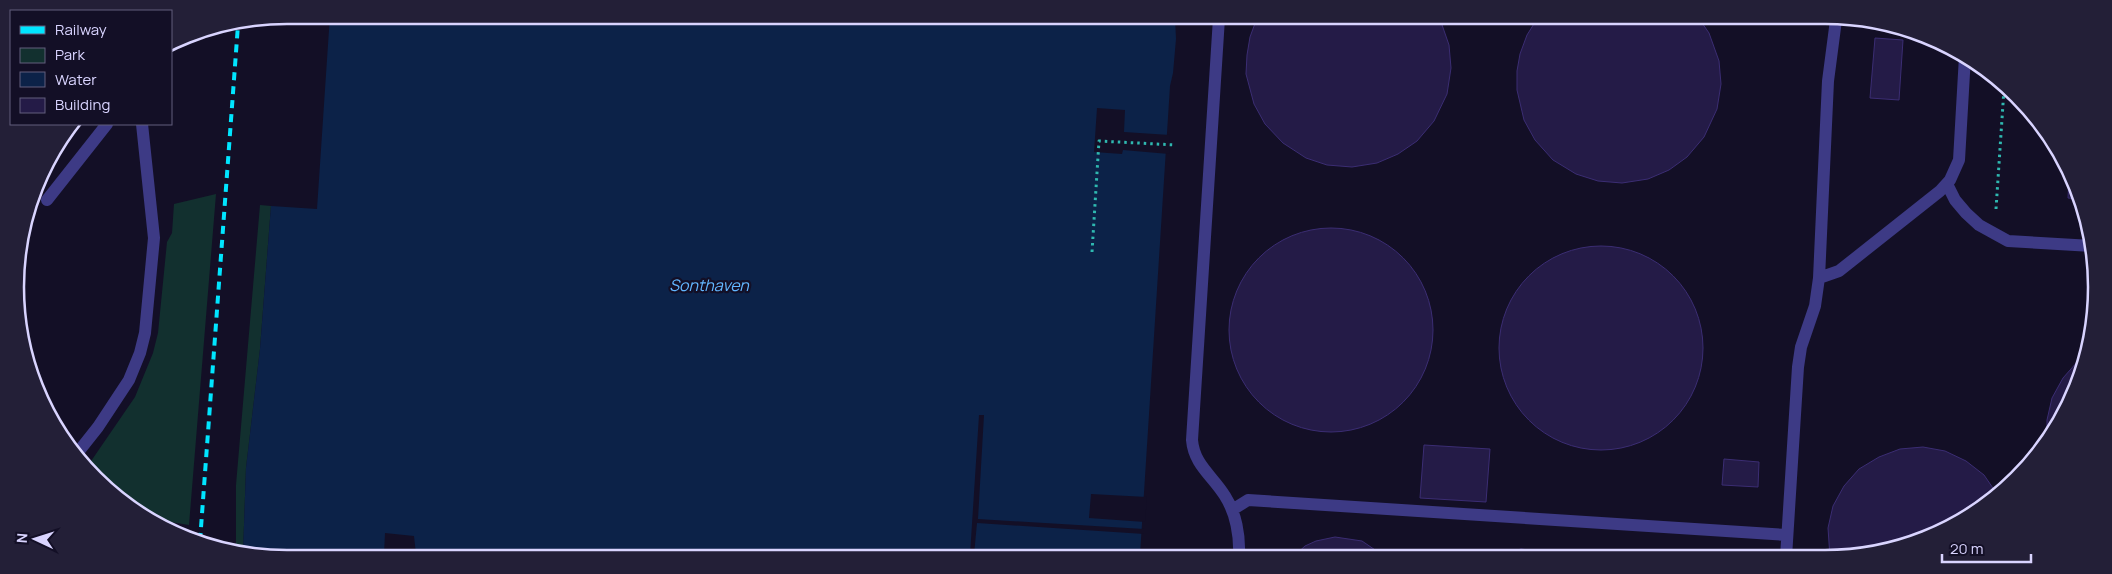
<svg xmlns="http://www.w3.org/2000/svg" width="2112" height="574" font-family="Manrope,sans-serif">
  <rect width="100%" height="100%" fill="#130f26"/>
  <path fill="#12302f" d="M216,194L189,525L146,518L87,467L135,397L153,353L158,333L167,242L172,233L174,204Z
    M260,205L271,206L260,349L246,468L243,554H236V485Z"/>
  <path fill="#0c2248" d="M330,15L1175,18L1176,39L1173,73L1170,86L1140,555L243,554L246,468L260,349L271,206L317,209Z"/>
  <path fill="#130f26" d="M1097,108L1125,110L1124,132L1170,135L1169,154L1123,150L1122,154L1094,152Z
    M979,415H984L978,519L1144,529V534L977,523L974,555H970Z
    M1091,494L1147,497L1145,522L1089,518Z
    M385,533L414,536L416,554H384Z"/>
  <path fill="#241b47" stroke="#3b2d73" d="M1257,18L1440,19L1449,45L1451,68L1447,94L1434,121L1417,141L1398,154L1377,163L1352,167L1327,165L1306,158L1283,143L1265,124L1254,104L1246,74L1247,55L1250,37Z
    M1537,19L1700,20L1709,33L1719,61L1721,84L1717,109L1704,137L1687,157L1669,170L1648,179L1622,183L1598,181L1576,174L1553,160L1535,140L1524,120L1517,90V71L1520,54L1527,35Z
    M1875,38L1903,40L1899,100L1870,98Z
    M2069,179L2077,199L2068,198Z
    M1229 330a102 102 0 1 1 204 0a102 102 0 1 1-204 0Z
    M1499 348a102 102 0 1 1 204 0a102 102 0 1 1-204 0Z
    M2086,356L2069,408L2047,438V420L2052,398L2063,378L2078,361Z
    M1424,445L1490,449L1486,502L1420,498Z
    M1923,447L1945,451L1966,461L1984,475L1997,494L1945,531L1860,557H1830L1828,528L1833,506L1844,486L1859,469L1879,457L1900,449Z
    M1724,459L1759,462L1758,487L1722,485Z
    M1335,537L1362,541L1384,556H1294L1305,546L1316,541Z
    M1521,549L1544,552L1553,556H1495Z"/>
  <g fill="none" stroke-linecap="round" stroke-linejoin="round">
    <path stroke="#2fb8b0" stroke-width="3" stroke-dasharray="2.5 4" stroke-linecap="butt" d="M1893,27V32L1909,33
      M1996,209L2004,89
      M1092,252L1099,141L1176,145"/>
    <path stroke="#3d3a85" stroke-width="12" d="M1219,18L1192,440C1194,465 1213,476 1225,496C1236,513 1240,536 1239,556
      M1947,184L1955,200L1966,213L1979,225L2008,241L2092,246
      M47,200L107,124
      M1819,278L1839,271L1940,191L1950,180L1959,160L1965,56
      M75,456L98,427L129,380L140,353L145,333L154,238L142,124
      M1232,510L1248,500L1787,535
      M1786,557L1798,367L1801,347L1815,306L1819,278L1828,81L1836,20"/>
    <path stroke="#00e5ff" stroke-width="4" stroke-dasharray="8 6" stroke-linecap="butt" d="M200,541L238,25"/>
  </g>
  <g text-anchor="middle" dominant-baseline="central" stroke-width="4.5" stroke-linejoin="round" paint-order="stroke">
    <g font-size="16" font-style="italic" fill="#62b6ff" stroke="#130f26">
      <text x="709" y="285">Sonthaven</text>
    </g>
  </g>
  <path d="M0 0H2112V574H0ZM287 24H1825A263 263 0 0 1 2088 287V287A263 263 0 0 1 1825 550H287A263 263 0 0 1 24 287V287A263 263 0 0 1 287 24Z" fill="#231f37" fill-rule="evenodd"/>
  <path fill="none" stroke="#d9d4ff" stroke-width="2.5" d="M287 24H1825A263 263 0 0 1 2088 287V287A263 263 0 0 1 1825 550H287A263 263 0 0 1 24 287V287A263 263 0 0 1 287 24Z"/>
  <rect x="10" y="10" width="162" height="115" fill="#130f26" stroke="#625e7d"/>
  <rect x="20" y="26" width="25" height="8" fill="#00e5ff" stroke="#625e7d"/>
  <text x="55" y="35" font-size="15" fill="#d9d4ff">Railway</text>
  <rect x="20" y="48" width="25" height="15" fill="#12302f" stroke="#625e7d"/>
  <text x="55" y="60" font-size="15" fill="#d9d4ff">Park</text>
  <rect x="20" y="72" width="25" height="15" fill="#0c2248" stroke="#625e7d"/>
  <text x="55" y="85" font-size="15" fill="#d9d4ff">Water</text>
  <rect x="20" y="98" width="25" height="15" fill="#241b47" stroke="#625e7d"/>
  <text x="55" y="110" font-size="15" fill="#d9d4ff">Building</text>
  <g transform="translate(35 539) rotate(274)" stroke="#130f26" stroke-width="4" paint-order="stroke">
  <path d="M0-4L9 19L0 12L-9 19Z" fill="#d9d4ff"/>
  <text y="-8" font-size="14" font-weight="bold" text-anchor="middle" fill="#d9d4ff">N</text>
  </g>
  <path d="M1942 554v8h89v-8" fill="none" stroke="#d9d4ff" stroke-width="2.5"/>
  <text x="1950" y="554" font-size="15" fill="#d9d4ff" stroke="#130f26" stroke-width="4" paint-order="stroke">20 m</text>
</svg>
